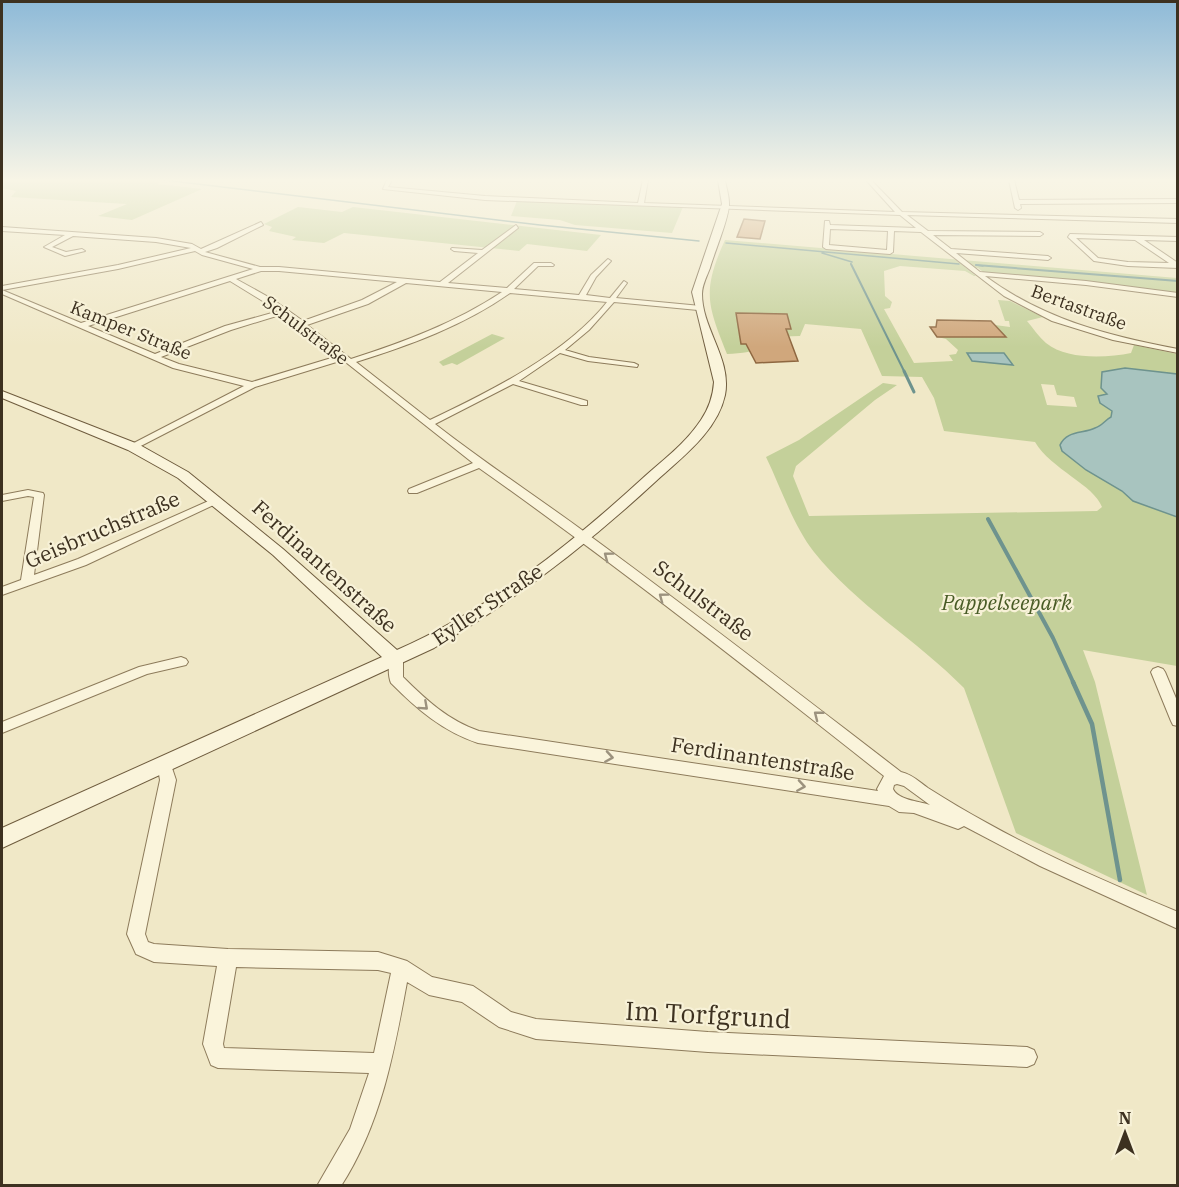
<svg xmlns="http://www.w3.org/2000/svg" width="1179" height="1187" font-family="'IBM Plex Serif',serif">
  <rect width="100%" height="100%" fill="#f0e8c7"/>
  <path fill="#c4d09a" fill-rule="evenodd" d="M2,180H147L160,182L157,184L202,189L132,220L98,216L127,204L11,197L16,191L2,188Z
    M517,201L683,207L672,233L575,225L560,220L511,216Z
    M298,207L342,212L353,207L601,235L587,251L527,244L519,251L344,233L324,243L292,240L296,237L269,231L272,227L264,224Z
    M725,240L1177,278V294L983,272L978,268L965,267L976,276H974L965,271L900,266L884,271L885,296L892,302L890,308L884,309L914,363L953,361L949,355L956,354L958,350L946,339L938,337L1003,335L995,325L1010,327L1009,321H1005L998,300L1010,301L1043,317L1027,321C1033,328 1039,337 1046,343C1067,360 1106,358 1131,353L1134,345L1177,354V666L1083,650L1095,682L1147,895L1016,833L964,688C917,640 856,605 814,552C793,525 781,488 766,457L799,440L883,383L897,385L875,400L796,466L793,476L809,516L1097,511L1102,507C1094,485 1051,469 1035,442L944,431L934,398L922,377L882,376L861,329L805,324L800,336L768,337C760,353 744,353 727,354C707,304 702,291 725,240ZM1041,384L1054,385L1057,395L1074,397L1077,407L1047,405Z
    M492,334L505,338L457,365L452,363L443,366L439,362Z"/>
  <path fill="#a8c4bf" stroke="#6e938e" stroke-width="1.5" d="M967,353H1004L1013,365L972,361Z
    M1125,368L1177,374V517L1133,501L1122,491L1086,470L1062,451L1060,445C1067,430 1083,434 1095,428C1102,426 1105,420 1111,417L1112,411L1100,403L1098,396L1107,394L1101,388L1102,372Z"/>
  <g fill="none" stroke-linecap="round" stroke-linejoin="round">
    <path stroke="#6e938e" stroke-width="1.5" d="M164,180L540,225L699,241
      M726,243L959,264
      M822,253L852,262
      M976,265L983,266"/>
    <path stroke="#6e938e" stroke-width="2" d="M851,264L905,373
      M976,265L1178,281"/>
    <path stroke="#6e938e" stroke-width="3" d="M904,371L914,392"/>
    <path stroke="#6e938e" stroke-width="4" d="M988,519L1053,638L1074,684"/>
    <path stroke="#6e938e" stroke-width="4.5" d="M1073,682L1092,724L1120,880"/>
  </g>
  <path fill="#d0a77c" stroke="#8e6740" stroke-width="1.5" d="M744,219L765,221L760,239L737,237Z
    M736,313L787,314L791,329H786L798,361L756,363L746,344H741Z
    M937,320L991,321L1006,337H937L930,327H936Z"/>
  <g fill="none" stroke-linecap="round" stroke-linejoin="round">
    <g stroke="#8d7b5b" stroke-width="2">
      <path id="street" d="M387,180H392L388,187L485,196L638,203L643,180H648L644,203L895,212L866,180H871L902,212L1178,219V223L907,215L928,231L1040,232L1043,234L1040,236L933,235L951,249L1048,256L1051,258L1048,260L956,253L980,272L1086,281L1178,293V297L1086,285L985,276C1043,319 1108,336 1178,349V353L1113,340L1052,321L1004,296L921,232L894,231L893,252L890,254L826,249L823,247L825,221H829L830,225L916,228L900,215L485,200L383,189ZM830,229L888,231L887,250L829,245Z
        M1009,180H1014L1019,200L1178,199V203L1020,204L1021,208L1018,210L1015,208Z
        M261,222L263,225L217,248L205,252L260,267H279L440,282L478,253L454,251L451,249L452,248L482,250L516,225L518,228L448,283L507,288L534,263H551L554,265L553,266H538L514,289L579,295L591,275L608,259L611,261L596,277L586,295L610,298L624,281L627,283L616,298L701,306V310H698L614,302L589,330L565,350L589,357L634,363L638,365L637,367L588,361L560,353L519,381L587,401V405H581L513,384L435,424C486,464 539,498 590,536C695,613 798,693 901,772C913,775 918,781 928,788C947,800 967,812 987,823C1048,857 1113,885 1178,912V929L1040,866L964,826L958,829L914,813L899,812L889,806L478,743C442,731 417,709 391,683C388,676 388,663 391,657H401L403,660V677C426,700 448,720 479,731L878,791L877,789L884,776C751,671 618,566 479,468L417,493H409L408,491L409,489L473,463L343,360L255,387L133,450L128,447L130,445L244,386L173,368L2,294V286L118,265L191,248L156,242L73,236L52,247L66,252L82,249L85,251L65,256L44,247L65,235L2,231V227L156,238L192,244L201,249ZM195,251L202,255L253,269L81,323L2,290L118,269ZM261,271H279L397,282L362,300L303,321L272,299L236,279ZM230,281L279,311L225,326L155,354L88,326ZM406,283L502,292C455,323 404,342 351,359L307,325L368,304ZM510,293L607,302C566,354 489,392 430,420L356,362C410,345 463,326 510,293ZM283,314L338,356L252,382L179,364L161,357L231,330ZM897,784L904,786L930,805C918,801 898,800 893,789L894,785Z
        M1070,234L1178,237V241L1144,240L1178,263V268L1128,266L1094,261L1068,237ZM1076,238L1135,240L1169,263L1128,262L1098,258Z
        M28,490L43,493L44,495L34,575L78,559L213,499L217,498L222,501L86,565L2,595V587L21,580L34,497L28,496L2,501V495Z
        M181,657L186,659L188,662L186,665L147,674L2,733V722L139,667Z
        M1158,667L1163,669L1165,672L1178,703V726L1173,725L1171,721L1151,672L1153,669Z
        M164,757L169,759L176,780L145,934L148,942L154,944L228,949L378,952L407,961L432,977L473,986L511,1012L536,1019L708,1032L1027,1047L1034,1050L1037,1057L1034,1064L1027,1067L708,1052L536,1039L499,1027L462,1002L429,995L407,982C394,1053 381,1124 341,1186H317L350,1129L369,1073L218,1068L211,1065L203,1044L217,966L154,962L136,954L127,934L160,780L157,763L159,759ZM236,967L378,970L391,973L374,1053L224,1048L223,1044Z"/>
    </g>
    <g stroke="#6f5c3e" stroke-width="2">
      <path id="secondary" d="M718,180H725C726,187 729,195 729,203C730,216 714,253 710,268C707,276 702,285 702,294C702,329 732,359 725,395C717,432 681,458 655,482C587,545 514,601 434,648L2,848V828L382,657L273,555L178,478L128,450L2,398V391L138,444L188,472L283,549L397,650C488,610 570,545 643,478C663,460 686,443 701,420C709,408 713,396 714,382L692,292L722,204Z"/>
    </g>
    <use href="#street" fill="#faf4db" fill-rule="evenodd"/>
    <use href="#secondary" fill="#faf4db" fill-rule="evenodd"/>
  </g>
  <defs><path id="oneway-chevron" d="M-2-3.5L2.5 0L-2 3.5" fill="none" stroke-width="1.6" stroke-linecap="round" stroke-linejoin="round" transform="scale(1.5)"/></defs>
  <g stroke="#9c927e">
    <use href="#oneway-chevron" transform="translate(608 556) rotate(-143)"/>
    <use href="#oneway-chevron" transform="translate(663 597) rotate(-143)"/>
    <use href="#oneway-chevron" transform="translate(424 706) rotate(42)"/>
    <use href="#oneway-chevron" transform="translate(818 715) rotate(-142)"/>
    <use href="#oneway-chevron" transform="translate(609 757) rotate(9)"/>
    <use href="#oneway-chevron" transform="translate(801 786) rotate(9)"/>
  </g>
  <linearGradient id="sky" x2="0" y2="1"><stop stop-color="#8ebad8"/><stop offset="0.52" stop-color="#f8f5e6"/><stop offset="1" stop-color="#f8f5e6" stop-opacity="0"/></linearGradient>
  <rect width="1179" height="347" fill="url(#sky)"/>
  <g text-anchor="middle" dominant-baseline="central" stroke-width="4.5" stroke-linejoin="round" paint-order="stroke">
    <g font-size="18" fill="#3d3120" stroke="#f7f1d7">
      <text transform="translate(1079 307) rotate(20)">Bertastraße</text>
      <text transform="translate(131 330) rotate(22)">Kamper Straße</text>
      <text transform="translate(306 330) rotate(37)">Schulstraße</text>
    </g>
    <g font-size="21" fill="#3d3120" stroke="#f7f1d7">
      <text transform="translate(102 529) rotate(-23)">Geisbruchstraße</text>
      <text transform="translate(325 566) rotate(42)">Ferdinantenstraße</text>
      <text transform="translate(704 600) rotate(37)">Schulstraße</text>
      <text transform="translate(487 604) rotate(-34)">Eyller Straße</text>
      <text transform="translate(763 758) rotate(9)">Ferdinantenstraße</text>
    </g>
    <g font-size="21" font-style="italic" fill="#485b25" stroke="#f7f1d7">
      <text x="1007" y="602">Pappelseepark</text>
    </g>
    <g font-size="26" fill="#3d3120" stroke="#f7f1d7">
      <text transform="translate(708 1014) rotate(3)">Im Torfgrund</text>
    </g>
  </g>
  <rect width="1179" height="1187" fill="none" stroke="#3d3120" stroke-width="6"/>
  <g transform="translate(1125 1133)" stroke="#f7f1d7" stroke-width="4.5" paint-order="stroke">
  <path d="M0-4.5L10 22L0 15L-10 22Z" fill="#3d3120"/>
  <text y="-9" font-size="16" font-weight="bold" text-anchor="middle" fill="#3d3120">N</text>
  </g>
</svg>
